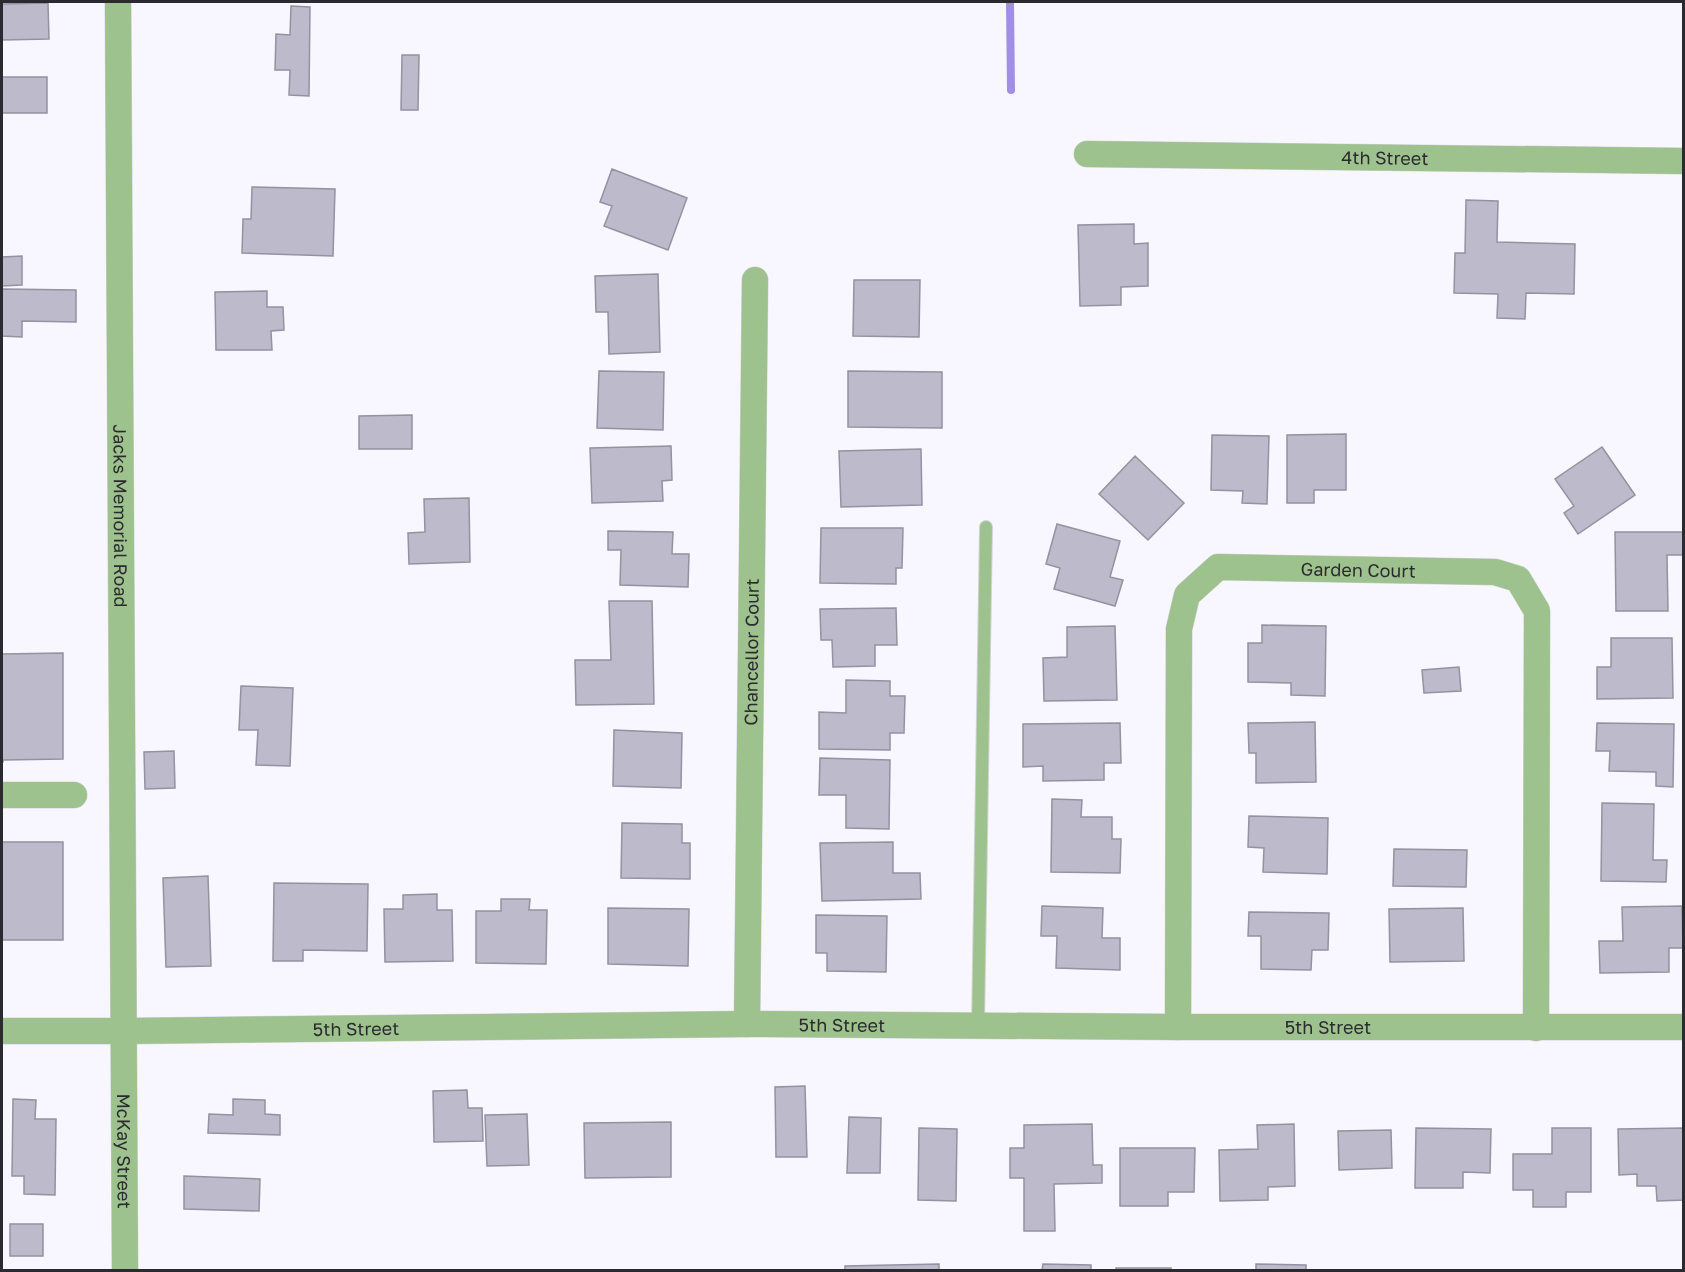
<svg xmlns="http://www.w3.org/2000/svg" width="1685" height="1272" font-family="'Golos Text',sans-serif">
  <rect width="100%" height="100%" fill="#f8f7ff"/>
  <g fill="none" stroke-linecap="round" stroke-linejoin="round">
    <path stroke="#a28fe5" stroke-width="8" d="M1010,2L1011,90"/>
  </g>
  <path fill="#bdbacc" stroke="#9491a1" stroke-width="1.5" d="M48,3L49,39L2,40V4Z
    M291,6L310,7L309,96L289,95L290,70H275L276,34L290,35Z
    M402,55H419L418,110H401Z
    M2,77H47V113H2Z
    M612,169L687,198L668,250L604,226L612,206L600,202Z
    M252,187L335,189L333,256L242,253L243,219H251Z
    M1466,200L1498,201L1497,242L1575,244L1574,294L1526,293L1525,319L1497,318L1498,294L1454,293L1455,253H1465Z
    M1134,224V244L1148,243V286L1121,287V305L1080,306L1078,225Z
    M22,256V285L2,286V257Z
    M658,274L660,352L609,354L608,312H596L595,276Z
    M854,280H920L919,337L853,336Z
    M2,289L76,290V322L22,321V337L2,336Z
    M267,291V307H283L284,330L271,331L272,350H216L215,292Z
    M599,371L664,372L663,430L597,428Z
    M848,371L942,372V428L848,427Z
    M412,415V449H359V416Z
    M1346,434V490H1314V503H1287V435Z
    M1212,435L1269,436L1267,504L1242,503L1243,491L1211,490Z
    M671,446L672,480L662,481L663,501L592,503L590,448Z
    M1602,447L1635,495L1578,534L1564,513L1574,506L1555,479Z
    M921,449L922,505L841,507L839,451Z
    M1135,456L1184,503L1148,540L1099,494Z
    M469,498L470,562L409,564L408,533L425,532L424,499Z
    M1057,524L1120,541L1110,577L1123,580L1115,606L1054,589L1060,568L1046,564Z
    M821,528H903L902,568H896V584L820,583Z
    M608,531L673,532L672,554H689L688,587L620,585L621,550H608Z
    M1615,532H1683V555H1667L1668,611H1616Z
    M609,601H652L654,704L576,705L575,660H611Z
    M896,608L897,645H875V666L833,667L832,640H821L820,609Z
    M1262,625L1326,626L1325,696L1291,695V683L1248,682V643H1262Z
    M1115,626L1117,700L1044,701L1043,658L1067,657V627Z
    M1611,638H1672L1673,698L1597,699V667H1611Z
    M63,653V759L3,760V762H2V654Z
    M1459,667L1461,691L1424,693L1422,670Z
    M846,680L890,681V696H905L904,733H890V750L819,749V712L846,713Z
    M241,686L293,688L290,766L256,765L258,730H239Z
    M1315,722L1316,782L1256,783V753H1249L1248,723Z
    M1120,723L1121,763H1104V780L1043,781V766L1023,767V724Z
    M1597,723L1674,724L1673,787L1656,786V772L1609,771L1610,751H1596Z
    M614,730L682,733L681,788L613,786Z
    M174,751L175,788L145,789L144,752Z
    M820,758L890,760L889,829L846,828V795H819Z
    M1052,799L1082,800L1081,817H1112V839H1121L1120,873L1051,872Z
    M1602,803L1654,804L1653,860H1667L1666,882L1601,881Z
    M1249,816L1328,818L1327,874L1263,872L1264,848L1248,847Z
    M622,823L682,824V843H690V879L621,878Z
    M2,839V842H63V940H2Z
    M893,842V873H920L921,899L822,901L820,843Z
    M1394,849L1467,850L1466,887L1393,886Z
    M208,876L211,966L166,967L163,878Z
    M274,883L368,884L367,951L303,950V961H273Z
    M437,894V910H452L453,961L385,962L384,909H403V895Z
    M501,899H530L529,910H547L546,964L476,963V911H501Z
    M1042,906L1103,908L1102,938H1120V970L1056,968L1057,936H1041Z
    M1682,906L1683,948H1669V972L1600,973L1599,941H1623L1622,907Z
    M608,908L689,909L688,966L608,964Z
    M1463,908L1464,961L1390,962L1389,909Z
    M1249,912L1329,913L1328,950H1312L1311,970L1261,969V936H1248Z
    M816,915L887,916L886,972L827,971V953H816Z
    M805,1086L807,1157H776L775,1087Z
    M467,1090L468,1108H482L483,1141L434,1142L433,1091Z
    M13,1099L36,1100L35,1119H56L55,1195L24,1194V1176H12Z
    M233,1099L265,1100V1114L280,1115V1135L208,1133L209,1114L233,1115Z
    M527,1114L529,1165L487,1166L485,1115Z
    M849,1117L881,1118L880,1173H847Z
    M671,1122V1177L585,1178L584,1123Z
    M1092,1124L1093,1165H1102V1183L1054,1184L1055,1231H1024V1178H1010V1148H1024V1125Z
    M1294,1124L1295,1186L1268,1187V1200L1220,1201L1219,1150L1258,1149L1257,1125Z
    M919,1128L957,1129L956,1201L918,1200Z
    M1416,1128L1491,1129L1490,1173L1463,1172V1188H1415Z
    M1552,1128H1591V1192H1566V1207H1533V1190H1513V1154H1552Z
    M1684,1128V1200L1657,1201L1656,1186H1637V1174L1619,1175L1618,1129Z
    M1391,1130L1392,1168L1339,1170L1338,1131Z
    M1120,1148H1195L1194,1192H1168V1206H1120Z
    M184,1176L260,1179L259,1211L184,1209Z
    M10,1224H43V1256H10Z
    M939,1264V1270H845V1266Z
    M1043,1264L1091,1265V1270H1042Z
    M1256,1264L1306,1265V1270H1256Z
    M1116,1268H1171V1270H1116Z"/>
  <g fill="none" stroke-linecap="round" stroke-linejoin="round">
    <g stroke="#d3d2da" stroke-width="14">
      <path id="service" d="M978,1026L986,527"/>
    </g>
    <g stroke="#d3d2da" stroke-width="27">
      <g id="minor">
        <path id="s1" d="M118,2L125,1270"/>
        <path id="s2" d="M1087,154L1684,161"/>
        <path d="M2,795H74"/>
        <path id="s3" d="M747,1024L755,280"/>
        <path id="s4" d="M1178,1027L1179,629L1187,595L1218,567L1495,572L1518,579L1537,611L1536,1028"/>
        <path id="s5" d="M2,1031H125L747,1024L1178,1027H1684"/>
      </g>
    </g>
    <use href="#service" stroke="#9ec28d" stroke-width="12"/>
    <use href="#minor" stroke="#9ec28d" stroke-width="26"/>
  </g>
  <g text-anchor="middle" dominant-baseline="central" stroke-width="4.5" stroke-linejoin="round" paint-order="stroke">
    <g font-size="18" fill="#2b2a30" stroke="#fff">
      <text stroke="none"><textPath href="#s2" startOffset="298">4th Street</textPath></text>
      <text stroke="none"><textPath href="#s1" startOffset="514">Jacks Memorial Road</textPath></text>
      <text stroke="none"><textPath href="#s4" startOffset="615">Garden Court</textPath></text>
      <text stroke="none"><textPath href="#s3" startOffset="372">Chancellor Court</textPath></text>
      <text stroke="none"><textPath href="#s5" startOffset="840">5th Street</textPath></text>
      <text stroke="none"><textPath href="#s5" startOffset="1326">5th Street</textPath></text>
      <text stroke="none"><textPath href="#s5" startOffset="354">5th Street</textPath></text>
      <text stroke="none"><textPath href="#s1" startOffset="1149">McKay Street</textPath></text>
    </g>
  </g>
  <rect width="1685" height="1272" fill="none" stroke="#2b2a30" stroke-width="6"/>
</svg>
